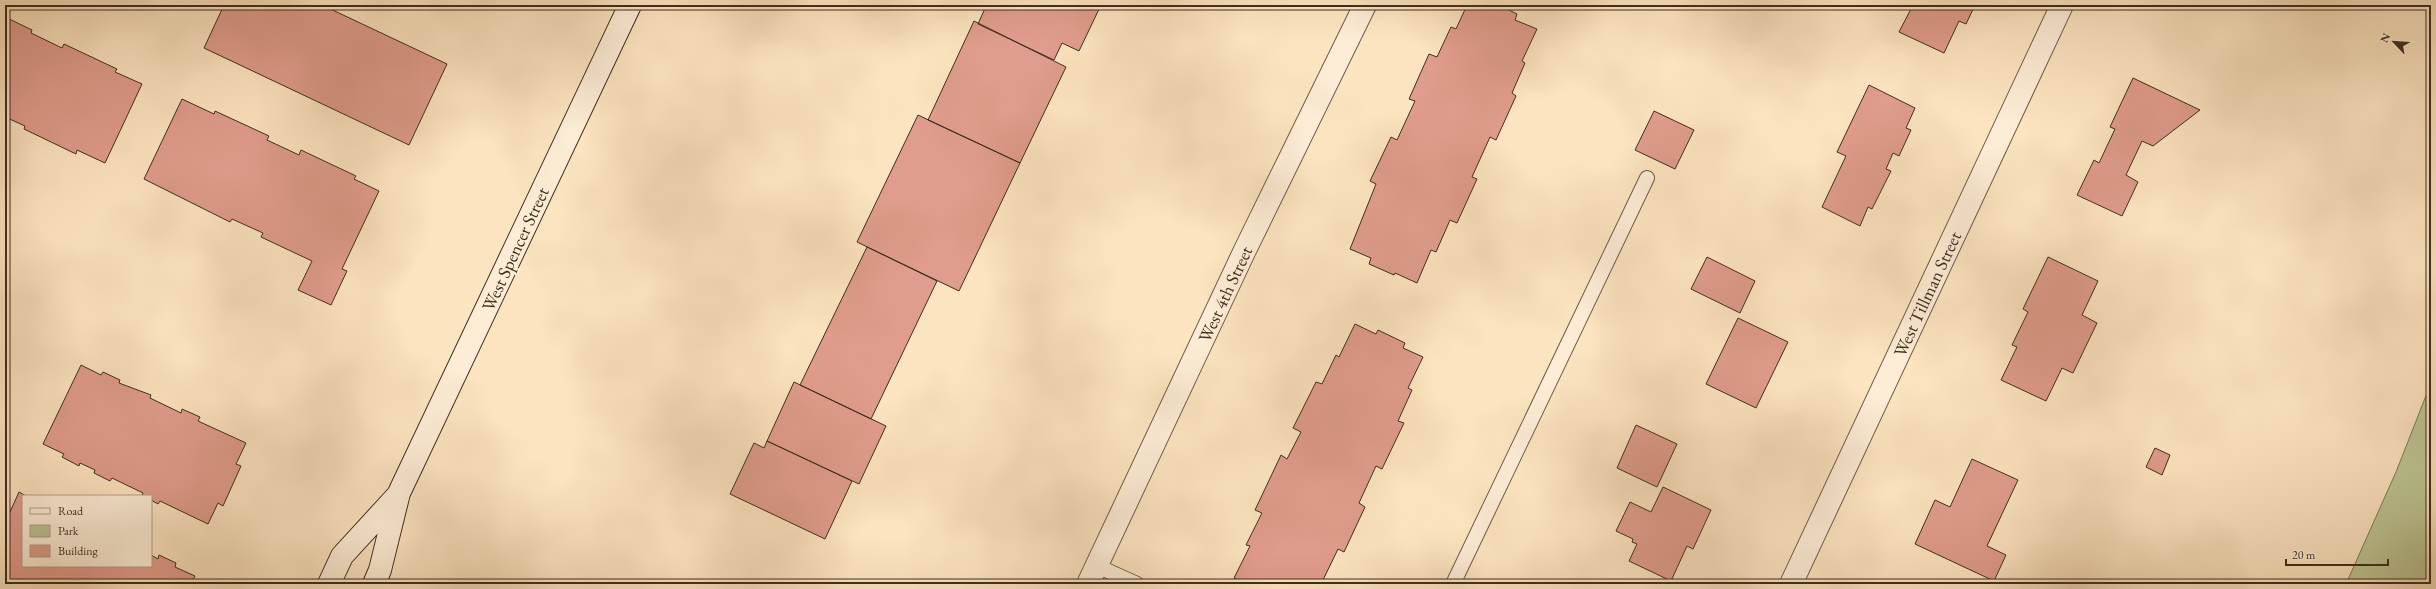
<svg xmlns="http://www.w3.org/2000/svg" width="2436" height="589" font-family="'EB Garamond',serif">
  <rect width="100%" height="100%" fill="#fce4c0"/>
  <filter id="stains"><feTurbulence type="fractalNoise" baseFrequency=".005" numOctaves="4"/><feColorMatrix values="0 0 0 0 .2 0 0 0 0 .09 0 0 0 0 .02 0 0 0 .5 -.17"/></filter>
  <radialGradient id="worn" r=".72"><stop offset=".6" stop-color="#630" stop-opacity="0"/><stop offset="1" stop-color="#630" stop-opacity=".3"/></radialGradient>
  <path fill="#bdc594" stroke="#7e795a" d="M2431,383V584H2346L2396,472Z"/>
  <path fill="#e09c8c" stroke="#402d1f" d="M224,5H322L447,64L409,145L204,48Z
    M985,5H1101L1079,51L1062,43L1054,60L978,24L986,6Z
    M1467,5H1485L1492,8L1493,5H1499L1517,14L1515,20L1537,29L1522,61L1525,63L1512,93L1516,96L1496,140L1490,137L1472,177L1477,179L1457,223L1450,220L1436,252L1431,250L1417,283L1395,273L1394,275L1369,264L1371,258L1350,249L1376,184L1370,181L1391,137L1397,140L1415,101L1409,99L1429,54L1437,57L1451,27L1456,29Z
    M1913,5H1975L1966,24L1959,21L1944,53L1899,32Z
    M2228,5H2241L2238,10Z
    M5,17L32,30L31,33L62,48L64,44L117,69L115,72L142,84L105,163L77,150L76,154L24,129L25,126L5,117Z
    M974,21L1066,67L1020,163L928,120Z
    M2133,78L2200,110L2153,146L2142,141L2126,175L2138,182L2122,216L2077,195L2094,160L2099,163L2115,129L2110,127Z
    M1869,85L1915,108L1906,128L1911,130L1899,156L1893,153L1886,169L1891,171L1872,209L1868,207L1860,226L1822,207L1846,156L1837,152Z
    M182,99L214,114L215,111L269,136L267,140L299,155L301,150L356,176L354,179L379,191L342,269L347,271L331,305L298,290L312,261L261,237L263,233L232,219L230,222L144,179Z
    M1654,111L1694,130L1675,169L1635,150Z
    M918,115L1020,163L959,291L857,242Z
    M867,247L937,281L871,419L800,385Z
    M1707,257L1755,281L1740,313L1691,289Z
    M2048,257L2098,281L2082,315L2097,323L2073,373L2062,368L2046,401L2001,380L2017,347L2012,345L2028,312L2023,309Z
    M1738,318L1788,342L1756,408L1706,384Z
    M1355,324L1376,334L1378,330L1405,343L1403,348L1423,357L1408,388L1412,390L1398,421L1404,423L1382,469L1376,466L1359,503L1365,507L1344,552L1338,549L1322,582L1319,580L1317,584H1247L1234,578L1250,546L1246,545L1262,513L1255,510L1281,455L1287,459L1301,432L1293,428L1316,382L1322,384L1336,355L1339,357Z
    M81,365L101,375L103,372L120,380L119,383L151,395L150,398L181,413L182,409L200,417L198,421L246,443L236,464L241,466L223,506L218,503L208,524L160,501L158,504L151,500V496H142L143,493L112,478L110,481L94,473L95,470L80,463L79,466L62,457L64,454L43,444Z
    M794,382L886,426L859,484L767,441Z
    M1636,425L1677,444L1657,487L1617,468Z
    M767,441L852,481L825,539L730,494L754,443L764,448Z
    M2155,448L2170,455L2162,475L2146,467Z
    M1972,459L2018,480L1987,546L2006,555L1994,581L1915,544L1935,500L1950,507Z
    M1663,487L1711,510L1693,549L1687,546L1671,581L1629,561L1637,544L1632,542L1633,539L1616,531L1630,502L1651,512Z
    M19,492L26,496H23V566H151V555L158,559L159,555L176,563L175,567L195,576L191,584H5V523Z"/>
  <g fill="none" stroke-linecap="round" stroke-linejoin="round">
    <g stroke="#6f5b47" stroke-width="16">
      <path id="lane" d="M1097,566L1137,584
        M1453,584L1647,178"/>
    </g>
    <g stroke="#6f5b47" stroke-width="24">
      <path id="street" d="M1088,584L1245,250L1365,5
        M1791,584L2062,5"/>
    </g>
    <g stroke="#402d1f" stroke-width="24">
      <path id="secondary" d="M329,584L342,556L397,496
        M374,584L380,570L399,493L630,5"/>
    </g>
    <use href="#lane" stroke="#fdedd6" stroke-width="14"/>
    <use href="#street" stroke="#fdedd6" stroke-width="22"/>
    <use href="#secondary" stroke="#fdedd6" stroke-width="22"/>
  </g>
  <g text-anchor="middle" dominant-baseline="central" stroke-width="4" stroke-linejoin="round" paint-order="stroke">
    <g font-size="18" fill="#402d1f" stroke="#fdedd6">
      <text transform="translate(515 249) rotate(-65)">West Spencer Street</text>
      <text transform="translate(1225 294) rotate(-65)">West 4th Street</text>
      <text transform="translate(1927 294) rotate(-65)">West Tillman Street</text>
    </g>
  </g>
  <rect width="2436" height="589" fill="none" stroke="#fce4c0" stroke-width="20"/>
  <rect x="6" y="6" width="2424" height="577" fill="none" stroke="#402d1f" stroke-width="2"/>
  <rect x="10" y="10" width="2416" height="569" fill="none" stroke="#402d1f"/>
  <rect x="22" y="495" width="130" height="72" fill="#fdedd6" stroke="#b1a08d"/>
  <rect x="30" y="508" width="20" height="6" fill="#fdedd6" stroke="#b1a08d"/>
  <text x="58" y="515" font-size="12" fill="#402d1f">Road</text>
  <rect x="30" y="525" width="20" height="12" fill="#bdc594" stroke="#b1a08d"/>
  <text x="58" y="535" font-size="12" fill="#402d1f">Park</text>
  <rect x="30" y="545" width="20" height="12" fill="#e09c8c" stroke="#b1a08d"/>
  <text x="58" y="555" font-size="12" fill="#402d1f">Building</text>
  <g transform="translate(2394 42) rotate(295)" stroke="#fdedd6" stroke-width="3" paint-order="stroke">
  <path d="M0-3L7 15L0 10L-7 15Z" fill="#402d1f"/>
  <text y="-6" font-size="11" font-weight="bold" text-anchor="middle" fill="#402d1f">N</text>
  </g>
  <path d="M2286 559v6h102v-6" fill="none" stroke="#402d1f" stroke-width="2"/>
  <text x="2292" y="559" font-size="12" fill="#402d1f" stroke="#fdedd6" stroke-width="3" paint-order="stroke">20 m</text>
  <rect width="100%" height="100%" filter="url(#stains)"/>
  <rect width="100%" height="100%" fill="url(#worn)"/>
</svg>
